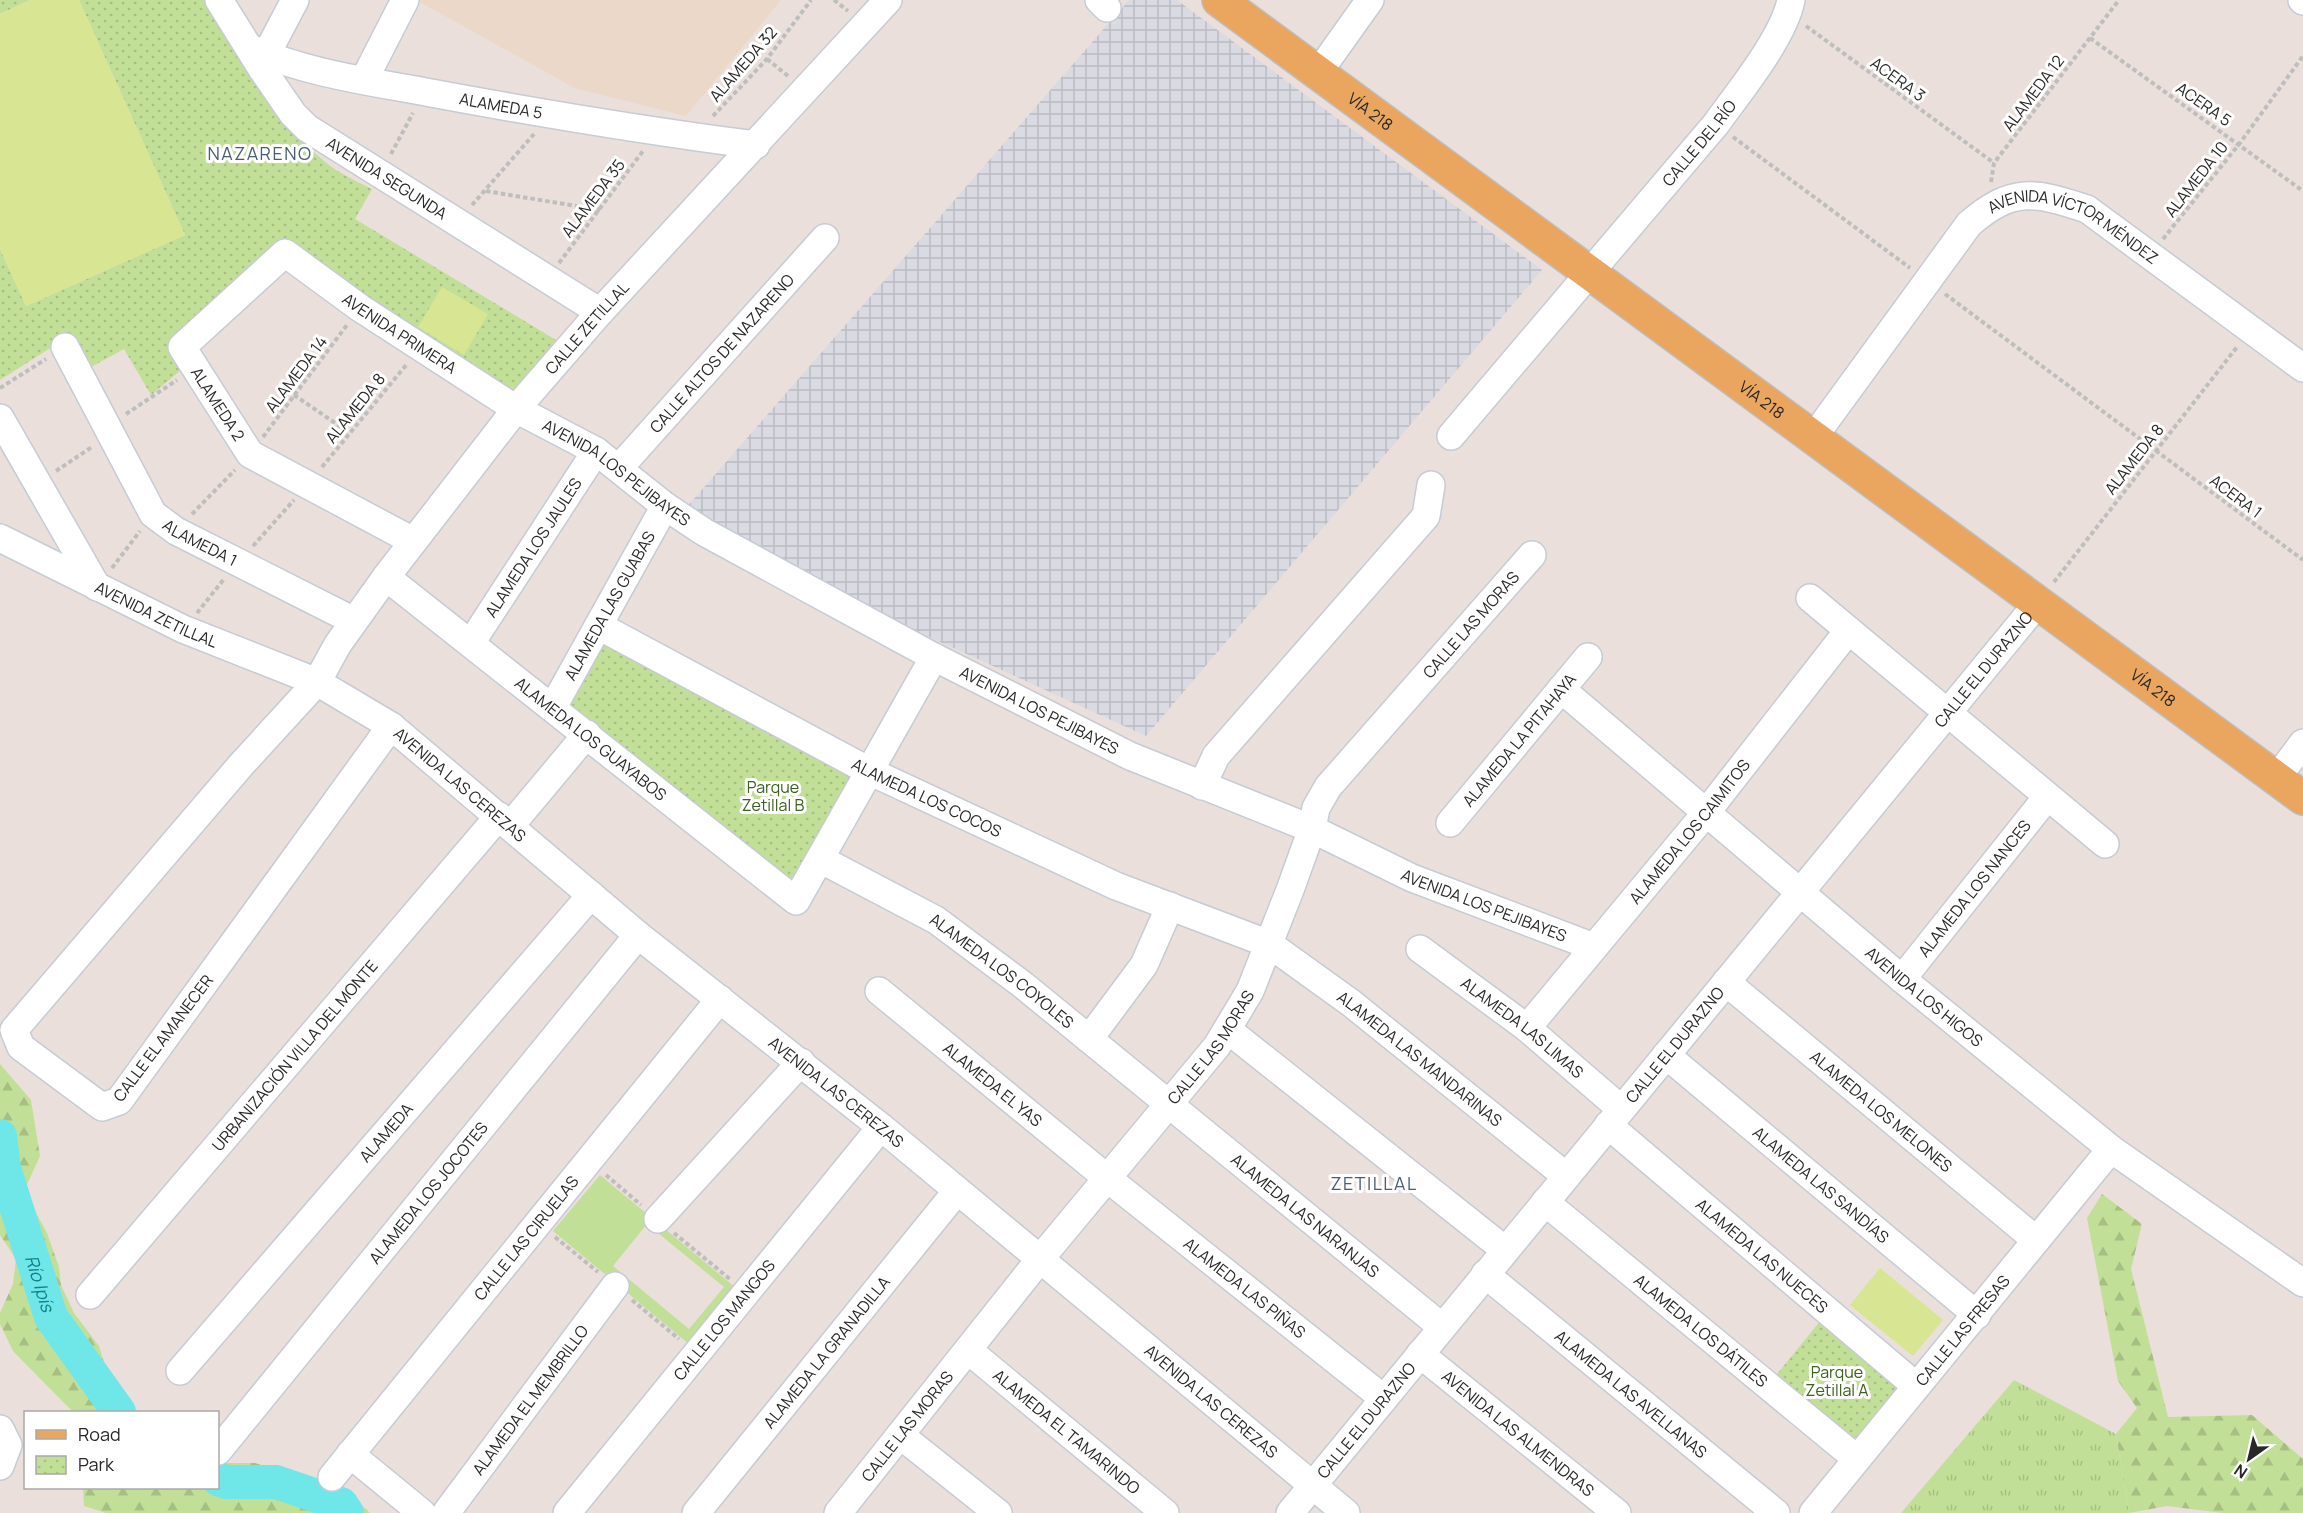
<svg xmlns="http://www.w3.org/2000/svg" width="2303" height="1513" font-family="Manrope,sans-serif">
  <defs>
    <pattern id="industrial-grid" width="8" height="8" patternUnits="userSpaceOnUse" patternTransform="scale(1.5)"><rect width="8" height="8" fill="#dadae2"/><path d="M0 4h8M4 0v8" fill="none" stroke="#bbbbc2"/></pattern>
    <pattern id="grass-tufts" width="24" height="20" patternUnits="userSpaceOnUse" patternTransform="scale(1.5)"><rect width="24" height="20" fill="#c2df97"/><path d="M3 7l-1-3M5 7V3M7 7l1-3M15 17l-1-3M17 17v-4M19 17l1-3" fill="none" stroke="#a7bf82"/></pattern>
    <pattern id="forest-firs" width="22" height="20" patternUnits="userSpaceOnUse" patternTransform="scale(1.5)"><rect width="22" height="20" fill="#c2df97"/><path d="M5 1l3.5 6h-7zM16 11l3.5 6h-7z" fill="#a7bf82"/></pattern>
    <pattern id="park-dots" width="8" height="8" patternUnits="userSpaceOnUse" patternTransform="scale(1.5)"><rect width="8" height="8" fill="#c2df97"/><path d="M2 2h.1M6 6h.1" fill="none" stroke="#a7bf82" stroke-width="1.8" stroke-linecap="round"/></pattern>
  </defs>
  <rect width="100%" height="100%" fill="#eadfda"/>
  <path fill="url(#industrial-grid)" d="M1129,0H1177L1542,270L1146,736L877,613L686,508Z"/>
  <path fill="#ebd8c9" d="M416,0H781L686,116L575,88Z"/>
  <path fill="url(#grass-tufts)" d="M2014,1380L2116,1434L2129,1513H1901Z"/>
  <path fill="url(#forest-firs)" d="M0,1064L31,1100L40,1156L24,1191L47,1233L59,1267L61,1285L74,1313L99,1346L110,1382L136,1412H73L13,1351L0,1324V1313L13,1284L16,1259L0,1235Z
    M2102,1194L2142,1224L2131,1269L2168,1417L2252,1415L2303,1459V1513H2223L2167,1506L2129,1513L2116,1434L2137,1408L2118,1381L2087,1218Z
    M218,1463H255L345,1490L370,1513H106L84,1506L83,1488H218Z"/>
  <path fill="url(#park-dots)" d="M0,0H30L0,14Z
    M79,0H209C245,58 278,129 336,170C347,177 360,183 372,189L355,219L556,340L514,400L287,244L174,347L186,366L151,395L124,349L91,367L66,338L0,380V249L26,306L185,235Z
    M602,636L855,777L791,885L564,701Z
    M1821,1320L1900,1384L1854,1442L1774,1378Z"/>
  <path fill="#c2df97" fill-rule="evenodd" d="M600,1175L736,1288L689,1344L553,1231ZM647,1224L724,1287L689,1329L613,1266Z"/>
  <path fill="#d8e693" d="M30,0H79L185,235L26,306L0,249V14Z
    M442,287L488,314L464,355L418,327Z
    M1880,1268L1943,1320L1913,1356L1850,1305Z"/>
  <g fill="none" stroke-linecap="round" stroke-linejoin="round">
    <g stroke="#6fe7e9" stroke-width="34">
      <path id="s1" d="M0,1136L4,1168L51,1317L119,1412"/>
      <path d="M218,1479L227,1482H276L341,1504L347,1513"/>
    </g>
    <g stroke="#c5ccd5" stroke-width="30">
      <g id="minor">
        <path id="s2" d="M219,0L262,69L293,114L307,128L600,312"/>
        <path d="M1099,0L1107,8"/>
        <path d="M2302,0L2303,1"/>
        <path id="s3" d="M250,48C304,73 373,82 431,93C539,113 647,131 756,145"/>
        <path d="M262,69L266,55L295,0"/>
        <path d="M1318,73L1370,0"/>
        <path d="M364,80L405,0"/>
        <path id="s4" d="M65,347L153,514L176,531L354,621"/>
        <path d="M0,418L97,587"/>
        <path id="s5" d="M1451,436L1716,124C1739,92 1784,37 1791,0"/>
        <path id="s6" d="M1813,438L1969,224C2013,186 2035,192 2087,209L2303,368"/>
        <path id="s7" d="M619,468L825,238"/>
        <path id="s8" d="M0,538L183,629L317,682L391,726L638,935L881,1127L1346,1513"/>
        <path id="s9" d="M413,541L250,454L182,347L285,253L360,308L516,409L596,451L665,506L704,532L934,657L1130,756L1312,829L1412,878L1594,947"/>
        <path id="s10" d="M386,577L796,901L934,657"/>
        <path d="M1810,598L2105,844"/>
        <path id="s11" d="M599,626L869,771L1116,886L1269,944L1351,1003L1566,1176"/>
        <path id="s12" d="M471,643L596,451"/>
        <path id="s13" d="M1561,689L1902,979L2111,1149L2303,1283"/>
        <path id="s14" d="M553,707L665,506"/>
        <path id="s15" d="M391,726L119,1101L102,1107L21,1047L14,1030L241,765L317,682L338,644L386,577L516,409L600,312L888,0"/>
        <path d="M2277,778L2303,743"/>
        <path d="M1202,786L1216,756L1426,516L1431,485"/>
        <path id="s16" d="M1450,823L1588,657"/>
        <path d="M510,826L587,734"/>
        <path id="s17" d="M820,859L936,920L1023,985L1442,1327"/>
        <path id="s18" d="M1420,949L1527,1028L1621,1109"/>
        <path id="s19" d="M1902,979L2047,797"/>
        <path id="s20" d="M1726,982L2036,1240"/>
        <path id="s21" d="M879,991L1107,1178L1383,1398"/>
        <path id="s22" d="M1527,1028L1705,814L1848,631"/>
        <path d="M1228,1030L1505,1250"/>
        <path d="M1089,1039L1144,965L1170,906"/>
        <path id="s23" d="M1666,1055L1977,1315"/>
        <path id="s24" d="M1608,1125L1916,1386"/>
        <path id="s25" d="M1545,1202L1857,1459"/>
        <path d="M658,1219L801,1062"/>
        <path id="s26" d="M1485,1274L1776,1513"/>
        <path id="s27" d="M90,1295L499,816"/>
        <path id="s28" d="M968,1350L1165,1513"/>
        <path id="s29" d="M1420,1354L1617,1513"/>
        <path id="s30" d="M180,1371L591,895"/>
        <path d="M0,1429L8,1445L0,1466"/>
        <path d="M900,1435L998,1513"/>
        <path id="s31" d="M218,1451L638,935"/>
        <path d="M350,1454L422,1513"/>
        <path id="s32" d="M332,1477L720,999"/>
        <path id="s33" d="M446,1513L615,1286"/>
        <path id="s34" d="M567,1513L881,1127"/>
        <path id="s35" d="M696,1513L957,1191"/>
        <path id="s36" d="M838,1513L1040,1259L1217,1046L1250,991L1290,890L1312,829L1316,808L1328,787L1532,555"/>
        <path id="s37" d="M1290,1513L2037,604"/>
        <path id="s38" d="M1813,1513L2111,1149"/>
      </g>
    </g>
    <g stroke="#bebebe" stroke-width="36">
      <g id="major">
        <path id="s39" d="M1219,0L2303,798"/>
      </g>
    </g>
    <path stroke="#bebebe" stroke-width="4" stroke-dasharray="4.5 3" stroke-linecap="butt" d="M834,0L848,11
      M1806,26L1994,163
      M2090,38L2303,191
      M767,59L788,76
      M713,116L767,59L811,0
      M1733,137L1910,268
      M391,154L413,113
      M1991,182L1994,163L2119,0
      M486,191L600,210
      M472,205L534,134
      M2163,239L2240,143L2303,56
      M559,263L643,151
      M1945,294L2303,560
      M0,388L46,359
      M294,395L350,433
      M126,414L177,380
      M263,437L347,325
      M322,467L407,364
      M56,471L92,447
      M192,514L235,470
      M253,546L294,500
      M112,568L140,531
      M2054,582L2237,347
      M197,613L224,579
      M606,1175L641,1205
      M674,1233L731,1280
      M555,1237L598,1272
      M632,1300L679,1339"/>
    <use href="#minor" stroke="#fff" stroke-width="27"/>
    <use href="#major" stroke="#eaa65e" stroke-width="33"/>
  </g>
  <g text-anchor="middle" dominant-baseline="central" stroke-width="6" stroke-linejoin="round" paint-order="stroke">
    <g font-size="16" fill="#282828" stroke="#fff">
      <text transform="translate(743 64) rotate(-49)">ALAMEDA 32</text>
      <text transform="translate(1898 79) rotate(36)">ACERA 3</text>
      <text transform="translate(2033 93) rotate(-53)">ALAMEDA 12</text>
      <text transform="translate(2204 104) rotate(35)">ACERA 5</text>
      <text stroke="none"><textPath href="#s3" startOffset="258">ALAMEDA 5</textPath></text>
      <text stroke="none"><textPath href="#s39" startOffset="188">VÍA 218</textPath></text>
      <text stroke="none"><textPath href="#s5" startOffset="384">CALLE DEL RÍO</textPath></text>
      <text stroke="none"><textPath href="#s2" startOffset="250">AVENIDA SEGUNDA</textPath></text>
      <text transform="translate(2196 179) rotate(-52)">ALAMEDA 10</text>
      <text transform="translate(593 198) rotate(-53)">ALAMEDA 35</text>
      <text stroke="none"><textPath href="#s6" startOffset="384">AVENIDA VÍCTOR MÉNDEZ</textPath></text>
      <text stroke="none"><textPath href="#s15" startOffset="1508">CALLE ZETILLAL</textPath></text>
      <text stroke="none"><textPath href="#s9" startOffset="591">AVENIDA PRIMERA</textPath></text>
      <text stroke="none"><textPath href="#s7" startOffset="154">CALLE ALTOS DE NAZARENO</textPath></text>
      <text transform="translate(296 374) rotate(-53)">ALAMEDA 14</text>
      <text stroke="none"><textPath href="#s39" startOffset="674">VÍA 218</textPath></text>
      <text transform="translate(218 404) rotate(57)">ALAMEDA 2</text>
      <text transform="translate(355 408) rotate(-51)">ALAMEDA 8</text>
      <text transform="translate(2134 459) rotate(-52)">ALAMEDA 8</text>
      <text stroke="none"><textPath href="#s9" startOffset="849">AVENIDA LOS PEJIBAYES</textPath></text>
      <text transform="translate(2236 496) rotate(37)">ACERA 1</text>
      <text stroke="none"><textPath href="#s4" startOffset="244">ALAMEDA 1</textPath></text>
      <text stroke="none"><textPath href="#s12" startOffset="114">ALAMEDA LOS JAULES</textPath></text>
      <text stroke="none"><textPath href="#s14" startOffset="116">ALAMEDA LAS GUABAS</textPath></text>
      <text stroke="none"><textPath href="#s8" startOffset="174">AVENIDA ZETILLAL</textPath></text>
      <text stroke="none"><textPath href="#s36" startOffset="1101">CALLE LAS MORAS</textPath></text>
      <text stroke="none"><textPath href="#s37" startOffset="1092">CALLE EL DURAZNO</textPath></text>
      <text stroke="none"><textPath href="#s39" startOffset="1160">VÍA 218</textPath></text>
      <text stroke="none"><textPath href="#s9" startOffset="1335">AVENIDA LOS PEJIBAYES</textPath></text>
      <text stroke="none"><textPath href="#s10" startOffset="261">ALAMEDA LOS GUAYABOS</textPath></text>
      <text stroke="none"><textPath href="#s16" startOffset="108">ALAMEDA LA PITAHAYA</textPath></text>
      <text stroke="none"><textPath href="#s8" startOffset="525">AVENIDA LAS CEREZAS</textPath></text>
      <text stroke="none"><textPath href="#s11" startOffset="370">ALAMEDA LOS COCOS</textPath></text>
      <text stroke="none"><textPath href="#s22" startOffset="255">ALAMEDA LOS CAIMITOS</textPath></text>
      <text stroke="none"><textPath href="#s19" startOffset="116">ALAMEDA LOS NANCES</textPath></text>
      <text stroke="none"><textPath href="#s9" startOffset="1821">AVENIDA LOS PEJIBAYES</textPath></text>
      <text stroke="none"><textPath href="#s17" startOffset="214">ALAMEDA LOS COYOLES</textPath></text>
      <text stroke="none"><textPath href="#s13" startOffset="476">AVENIDA LOS HIGOS</textPath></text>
      <text stroke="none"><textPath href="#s18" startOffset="129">ALAMEDA LAS LIMAS</textPath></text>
      <text transform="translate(163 1038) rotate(-53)">CALLE EL AMANECER</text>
      <text stroke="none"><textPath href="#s37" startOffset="606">CALLE EL DURAZNO</textPath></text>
      <text stroke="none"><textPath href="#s36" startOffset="597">CALLE LAS MORAS</textPath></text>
      <text stroke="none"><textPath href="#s27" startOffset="315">URBANIZACIÓN VILLA DEL MONTE</textPath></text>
      <text stroke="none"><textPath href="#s11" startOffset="932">ALAMEDA LAS MANDARINAS</textPath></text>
      <text stroke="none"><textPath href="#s21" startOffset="147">ALAMEDA EL YAS</textPath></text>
      <text stroke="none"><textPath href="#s8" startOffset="1011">AVENIDA LAS CEREZAS</textPath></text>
      <text stroke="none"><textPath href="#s20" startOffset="202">ALAMEDA LOS MELONES</textPath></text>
      <text stroke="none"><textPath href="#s30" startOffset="315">ALAMEDA</textPath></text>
      <text stroke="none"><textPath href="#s23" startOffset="202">ALAMEDA LAS SANDÍAS</textPath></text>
      <text stroke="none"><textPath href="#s31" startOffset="333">ALAMEDA LOS JOCOTES</textPath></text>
      <text stroke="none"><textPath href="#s17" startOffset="604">ALAMEDA LAS NARANJAS</textPath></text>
      <text stroke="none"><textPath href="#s32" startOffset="308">CALLE LAS CIRUELAS</textPath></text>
      <text stroke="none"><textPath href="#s24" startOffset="202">ALAMEDA LAS NUECES</textPath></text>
      <text stroke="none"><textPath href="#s21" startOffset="471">ALAMEDA LAS PIÑAS</textPath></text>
      <text stroke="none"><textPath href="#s34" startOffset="249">CALLE LOS MANGOS</textPath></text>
      <text stroke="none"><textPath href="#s25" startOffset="202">ALAMEDA LOS DÁTILES</textPath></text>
      <text stroke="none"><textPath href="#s38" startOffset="236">CALLE LAS FRESAS</textPath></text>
      <text stroke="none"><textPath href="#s35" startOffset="207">ALAMEDA LA GRANADILLA</textPath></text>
      <text stroke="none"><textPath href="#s26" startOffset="189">ALAMEDA LAS AVELLANAS</textPath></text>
      <text stroke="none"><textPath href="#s33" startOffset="141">ALAMEDA EL MEMBRILLO</textPath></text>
      <text stroke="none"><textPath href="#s8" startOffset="1497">AVENIDA LAS CEREZAS</textPath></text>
      <text stroke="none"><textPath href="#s37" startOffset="120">CALLE EL DURAZNO</textPath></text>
      <text stroke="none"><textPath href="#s36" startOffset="111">CALLE LAS MORAS</textPath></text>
      <text stroke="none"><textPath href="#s28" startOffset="128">ALAMEDA EL TAMARINDO</textPath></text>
      <text stroke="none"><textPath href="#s29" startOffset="126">AVENIDA LAS ALMENDRAS</textPath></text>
    </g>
    <g font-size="16" fill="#3b611c" stroke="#fff">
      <text x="773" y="787">Parque<tspan x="773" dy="18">Zetillal B</tspan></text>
      <text x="1837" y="1372">Parque<tspan x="1837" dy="18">Zetillal A</tspan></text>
    </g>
    <g font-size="18" letter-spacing="1.5" fill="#4a5d76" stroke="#fff">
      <text x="260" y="153">NAZARENO</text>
      <text x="1374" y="1183">ZETILLAL</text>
    </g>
    <g font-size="18" font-style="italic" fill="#127f8b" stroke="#fff">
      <text stroke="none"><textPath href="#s1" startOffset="153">Río Ipís</textPath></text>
    </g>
  </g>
  <rect x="24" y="1411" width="195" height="78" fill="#ffffff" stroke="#a9a9a9" stroke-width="1.5"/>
  <rect x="36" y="1430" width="30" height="9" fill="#eaa65e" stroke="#a9a9a9" stroke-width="1.5"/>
  <text x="78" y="1441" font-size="18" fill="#282828">Road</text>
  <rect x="36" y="1456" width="30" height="18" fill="url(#park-dots)" stroke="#a9a9a9" stroke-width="1.5"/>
  <text x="78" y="1471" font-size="18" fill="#282828">Park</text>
  <g transform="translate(2249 1459) rotate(214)" stroke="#ffffff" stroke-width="4.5" paint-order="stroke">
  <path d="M0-4.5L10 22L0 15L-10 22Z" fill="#282828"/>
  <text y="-9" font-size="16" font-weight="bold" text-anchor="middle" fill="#282828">N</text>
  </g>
</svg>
